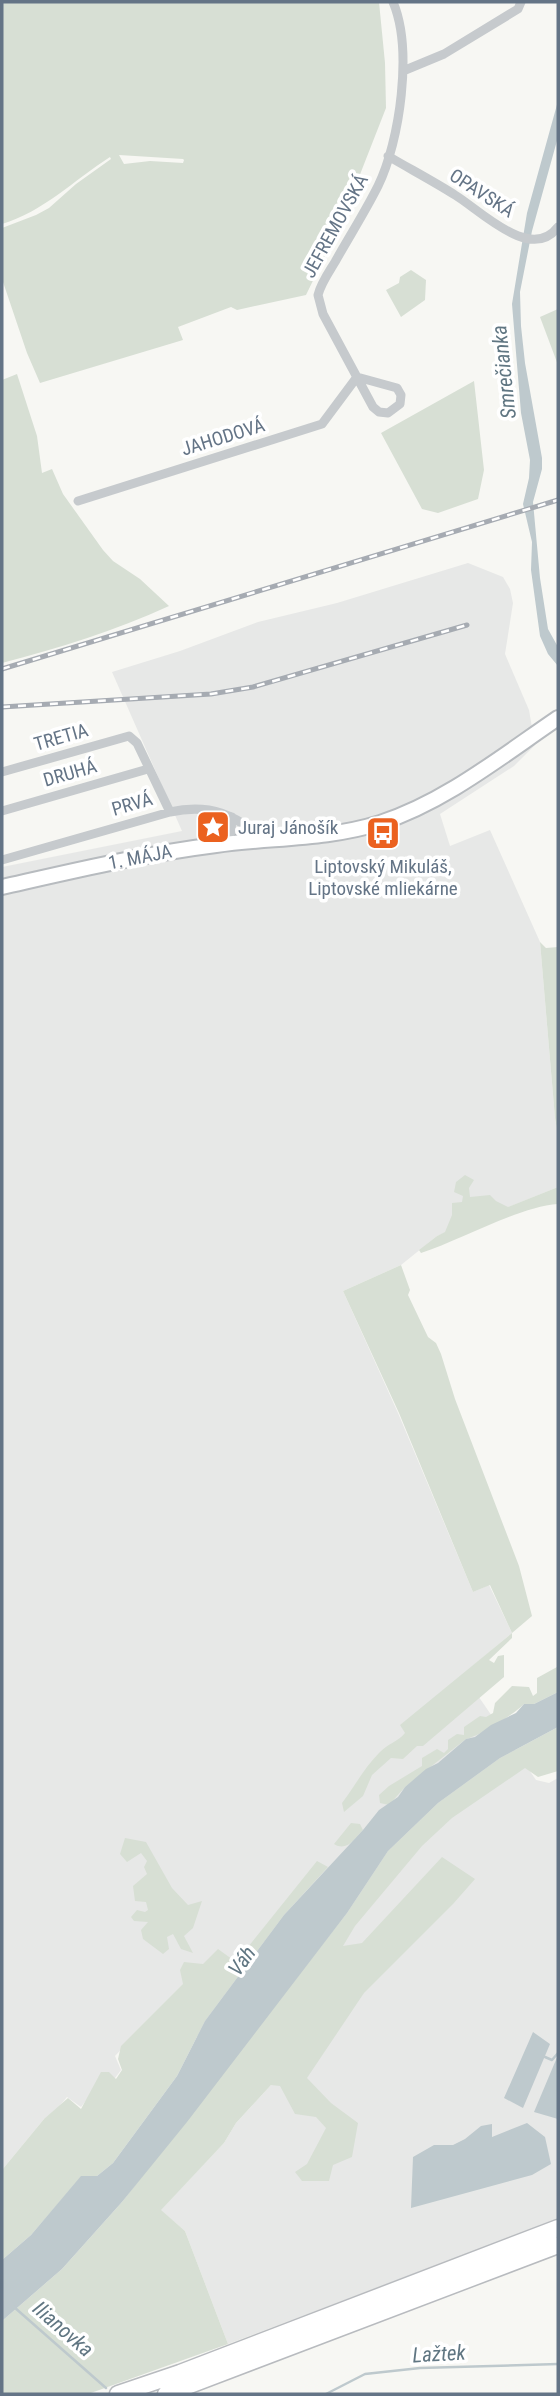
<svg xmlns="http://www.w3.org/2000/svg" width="560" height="2396" font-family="'Roboto Condensed',sans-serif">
  <rect width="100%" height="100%" fill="#f7f7f3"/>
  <path fill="#e7e8e7" d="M468,563L503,577L510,589L513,603L505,654L529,710L535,745L514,766L440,814L450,846L490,830L540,942L555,1118L558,1135V1187L437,1236L401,1265L343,1291L398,1413L473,1592L489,1585L512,1633L463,1674L536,1780L549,1783L558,1778V2219L228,2344L185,2231L160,2210L224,2143L236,2123L271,2085L158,2010L115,2056L121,2070L112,2082L104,2077L81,2107L67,2097L47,2121L44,2119L2,2170V867L182,831L112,672L180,651L258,622L337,603Z"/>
  <path fill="#d7dfd4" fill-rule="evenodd" d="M2,2H379L385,63L386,108L341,223L306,295L237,310L231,307L178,327L183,340L40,383L27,353L2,279V228L36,215L49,208L76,184L111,159L110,157C74,180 43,212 2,224ZM119,155L183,159L184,160L183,163L150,161L124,164Z
    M411,270L426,280L425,300L401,317L386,290L399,283L400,277Z
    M558,309V365L540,317Z
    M17,374L37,436L42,473L52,469L63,494L103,550L113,561L140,579L169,606C115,631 59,648 2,663V380Z
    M474,381L484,470L478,499L438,513L422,509L381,433Z
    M540,942L546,948L558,947V1135L555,1118Z
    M465,1175L474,1180L469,1188L470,1197L490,1195L496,1201L508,1207L558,1187V1204C518,1207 461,1240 421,1253L419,1250L437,1236L445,1232L452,1215V1203L462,1202L463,1196L454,1192L456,1182Z
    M401,1265L410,1290L408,1295L428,1337L436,1343L441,1354L455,1399L519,1566L532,1616L512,1633V1638L489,1660L494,1663L498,1656L504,1655V1677L423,1746H417L403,1759L391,1758L372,1775L363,1796L344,1812L342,1803C355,1786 364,1768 379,1753C387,1744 399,1741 405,1733L400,1725L512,1633L490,1585L473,1592L399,1413L343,1291Z
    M557,1667L558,1692L534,1704H524C516,1713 478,1737 466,1739L405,1787L389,1805L380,1803L379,1795L389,1786L422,1766V1758L437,1749L444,1753L448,1749V1740L457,1734L464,1735V1727L480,1716L486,1717L493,1713L495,1703L512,1686L529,1687L533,1696L537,1693V1678Z
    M558,1727V1771L538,1777L525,1768L452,1818L422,1846L355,1926L343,1946L362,1943L442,1857L475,1879L453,1904L364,1993L307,2078L331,2103L358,2123L352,2157L333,2165L329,2181H302L295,2172L307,2164L326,2128L316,2117L295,2114L280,2086L271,2085L236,2123L224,2143L161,2210L185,2231L228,2344L88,2394H2V2321L62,2269L122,2202L347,1913L388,1851L438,1803L500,1758Z
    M351,1823L360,1824L363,1830C354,1839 347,1852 334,1844Z
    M125,1838L146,1842L172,1888L188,1905L202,1901L193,1928L184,1936L193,1953L181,1949L173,1934L167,1937L169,1949L163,1954L143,1939L141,1930L148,1922L134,1921L131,1917L137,1910L145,1912L148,1910L146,1902L135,1901L133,1886L147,1874L144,1867L147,1861L141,1853L127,1862L120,1854Z
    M317,1861L328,1867L284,1915L205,2021L177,2076L113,2163L97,2176L81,2177L31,2235L2,2260V2170L44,2119L68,2098L81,2109L101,2072H109L116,2079L122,2070L118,2059L121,2046L183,1984L180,1970L184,1962L203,1964L218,1949L236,1962Z"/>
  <path fill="#bec9cd" d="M558,101V137L532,231L520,292L521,326L525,363L542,458V469L533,502L540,578L548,629L558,647V666L548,654L540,636L531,570L532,542L523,504L529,478L530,460L521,413L512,304L527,213Z
    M558,1692V1727L500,1758L438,1803L388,1851L347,1913L187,2122L122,2202L62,2269L2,2321V2260L31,2235L81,2176H97L113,2163L177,2076L205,2021L284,1915L363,1830L379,1810L398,1797L405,1787L426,1769L438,1763L466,1739L475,1737L491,1725L516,1713L524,1704H534Z
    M533,2032L550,2044L523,2108L504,2098Z
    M558,2055V2119L534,2112Z
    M527,2123L545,2137L551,2164L532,2175L411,2208L413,2157L434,2145H453L465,2139L481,2126L492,2124V2137Z"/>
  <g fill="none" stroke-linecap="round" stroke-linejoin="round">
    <path stroke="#bec9cd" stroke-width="2.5" d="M545,2057L552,2060L558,2053
      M14,2307L106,2388
      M326,2394L365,2374L420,2368L558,2364"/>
    <g stroke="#b7bbbf" stroke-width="18">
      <path id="primary" d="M2,887C73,871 144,854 216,845C272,837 325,840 380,823C445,802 502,756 558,718"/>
    </g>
    <g stroke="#b8bbbf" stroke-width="19">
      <path id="highway" d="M118,2394L180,2373L558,2228
        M166,2394L558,2245"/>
    </g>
    <path stroke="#c6cacd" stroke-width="9" d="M403,71L444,54L518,9L521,2
      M388,156C410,169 433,181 455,195C480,210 531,263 558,227
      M357,377L397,388L401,395L400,404L388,413L379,412L373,407L323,314L318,295C321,283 329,272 335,262C349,237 365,212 378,186C400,141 413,49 393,2
      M78,501L322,424L357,377
      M2,772L129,736L137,743L170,812
      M2,811L148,769
      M223,843L231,832L232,817
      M2,860L170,812C211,803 235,815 267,841"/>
    <use href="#primary" stroke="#fff" stroke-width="14"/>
    <use href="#highway" stroke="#fff" stroke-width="16"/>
    <g stroke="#a6abb2" stroke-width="5">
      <path id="rail" d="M2,669L558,500
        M2,707L211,694L253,687L467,625"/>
    </g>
    <use href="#rail" stroke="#fff" stroke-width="2.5" stroke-dasharray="8" stroke-linecap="butt"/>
  </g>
  <defs>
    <g id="sight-square" transform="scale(1.75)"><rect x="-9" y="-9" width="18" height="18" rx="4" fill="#eb611f" stroke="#fff"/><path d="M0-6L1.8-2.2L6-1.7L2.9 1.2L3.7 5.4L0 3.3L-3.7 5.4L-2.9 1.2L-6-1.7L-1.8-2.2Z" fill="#fff"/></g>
    <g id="bus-square" transform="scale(1.75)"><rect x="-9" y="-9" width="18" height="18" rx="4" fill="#eb611f" stroke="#fff"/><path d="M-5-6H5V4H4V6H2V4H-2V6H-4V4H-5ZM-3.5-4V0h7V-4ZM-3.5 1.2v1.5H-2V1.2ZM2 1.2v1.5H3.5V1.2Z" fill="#fff"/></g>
  </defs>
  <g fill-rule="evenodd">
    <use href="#sight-square" x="213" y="827"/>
    <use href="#bus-square" x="383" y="833"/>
  </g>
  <g text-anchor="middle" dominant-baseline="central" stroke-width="7" stroke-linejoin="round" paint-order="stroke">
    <g font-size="19" fill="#647486" stroke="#fff">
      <text transform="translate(482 193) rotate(33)">OPAVSKÁ</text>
      <text transform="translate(335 226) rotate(-61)">JEFREMOVSKÁ</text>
      <text transform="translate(223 437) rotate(-17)">JAHODOVÁ</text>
      <text transform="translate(61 737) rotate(-16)">TRETIA</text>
      <text transform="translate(70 773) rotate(-16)">DRUHÁ</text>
      <text transform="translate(132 804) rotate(-16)">PRVÁ</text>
      <text transform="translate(140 857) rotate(-11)">1. MÁJA</text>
    </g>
    <g font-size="19" fill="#647486" stroke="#fff" text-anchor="start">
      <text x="238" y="827">Juraj Jánošík</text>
      <text x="383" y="866" text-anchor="middle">Liptovský Mikuláš,<tspan x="383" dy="22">Liptovské mliekárne</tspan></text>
    </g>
    <g font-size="21" font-style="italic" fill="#607682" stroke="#fff">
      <text transform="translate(504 372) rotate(-96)">Smrečianka</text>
      <text transform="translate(242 1961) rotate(-54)">Váh</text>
      <text transform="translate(63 2329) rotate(41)">Ilianovka</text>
      <text transform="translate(439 2354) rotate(-3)">Lažtek</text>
    </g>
  </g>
  <rect width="560" height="2396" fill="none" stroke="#647486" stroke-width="7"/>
</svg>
